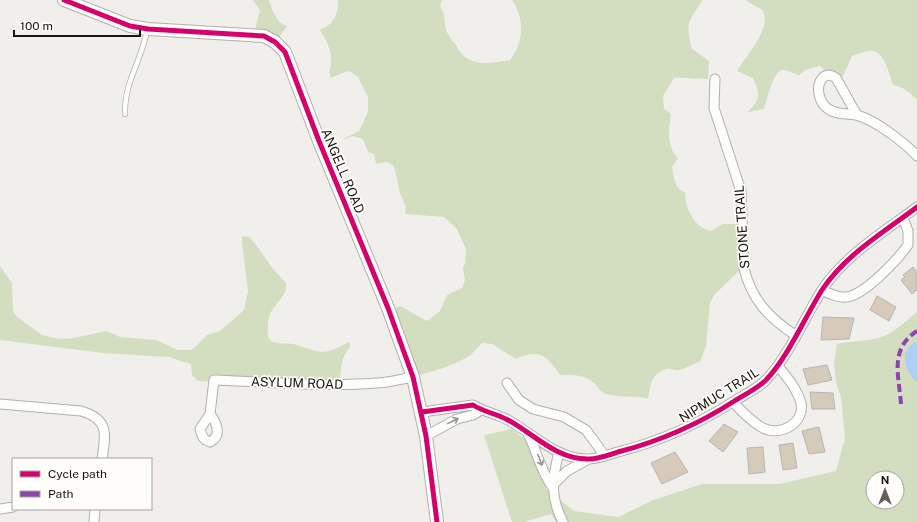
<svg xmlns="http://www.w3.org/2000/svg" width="917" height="522" font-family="'Public Sans',sans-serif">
  <rect width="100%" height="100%" fill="#f1efeb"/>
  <path fill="#d3dec1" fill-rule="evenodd" d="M253,0H269C272,10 276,23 287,26L277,40L254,34L260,10Z
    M338,0H442L440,6C445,15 444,15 445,24C445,31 450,37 453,42L455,43C466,68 487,64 510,60C524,42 525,19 512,0H703C688,22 685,23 692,49L709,61L708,79C696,79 686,77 674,78L663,96L664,109L671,114C669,128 666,147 678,158L672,167C674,178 674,188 685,192C685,208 694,228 711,231L723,224H740L741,269L714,295L710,303L706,346L700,362C693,363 686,369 679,370C675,371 671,368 667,369C651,373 650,386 648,399C635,395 622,398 610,395C597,391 601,389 593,382C584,375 570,374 560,375C547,356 539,348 516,359L492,344L483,343C477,346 475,352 469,356C452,367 429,372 410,378L386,312L400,306L427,321L440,311L447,295L462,288L465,280L463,268L465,264L466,249L457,229L444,217L405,214L406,207L400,193L394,166L387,162L376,164L374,154L368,152L363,139L353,136L345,139H343L359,131L368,112V97L358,77L351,72L347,71L331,78C328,71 330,70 331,63C332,51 326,39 320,30C334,24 339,14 338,0Z
    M746,0H917V100C910,92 903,87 893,85C889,73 884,48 868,51C863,52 857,54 852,56L843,76L838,83L820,66L805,70L799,75C795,74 788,70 784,70C773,69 767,100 764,109L748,112C761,99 760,94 753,78L737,71C745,58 774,25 762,10C758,7 751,4 746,0Z
    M242,236L250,237L274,270L286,283C286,286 286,289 285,292C276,309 268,307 268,329C267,334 268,340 273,342C280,345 290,342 297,345C323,354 324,355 349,342L350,347C340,358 341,370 340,384L279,385L198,381L192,375L191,364L168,357L103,353L0,340V266L12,283L13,310L16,316L42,335L59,339L74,338L106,331L120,337L156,340L178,350H190L194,348L207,335L220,331L244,310L248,291L242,243Z
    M917,312V522H556L551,514L524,522H512L484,435L512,429L529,443L546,489L574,511L618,517L653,500L702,484H779L836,471L845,438L841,398L836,382L834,363L837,344C854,340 875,342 890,333C899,328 908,319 917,312ZM873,478H897V502H873Z"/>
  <path fill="#adcff1" d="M917,342V382C904,373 898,347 917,342Z"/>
  <path fill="#d6cbbb" stroke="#b7b5b2" d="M913,267L917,272V290L912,294L901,280L905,277L903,275Z
    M877,296L896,307L889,321L870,310Z
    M823,317L854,318L849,339L821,340Z
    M827,365L832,380L808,385L803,369Z
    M810,392L833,393L835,409H812Z
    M724,424L738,432L723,452L709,441Z
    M819,427L825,452L809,454L802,431Z
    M793,443L797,468L783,470L779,445Z
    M763,447L765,472L749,474L747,448Z
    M675,452L688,472L662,484L651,463Z"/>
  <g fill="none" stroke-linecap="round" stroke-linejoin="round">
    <g stroke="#b2b0ad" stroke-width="6">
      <path id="service" d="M125,114C124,81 143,59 147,29"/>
    </g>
    <g stroke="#b2b0ad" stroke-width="11">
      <path id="minor" d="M715,79L714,108L741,191L744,268C751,299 769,318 795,335
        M857,115L836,78C831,74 824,74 821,80C816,88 819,102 827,108C835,115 846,113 856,115C874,119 905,143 917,156
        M822,290C830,294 838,298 846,297C864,296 898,259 908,245V231L903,218
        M507,383L519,400L533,409L564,417L586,430L605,456
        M733,402C742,412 752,422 763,428C780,437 805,423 801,403C797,389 787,377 778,366
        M0,404L81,411C109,419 106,434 102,459
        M422,412L473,405C484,412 497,414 508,420C534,434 557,460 589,459C598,459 609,455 618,452C661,441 699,424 736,400C746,394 758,388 766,380C788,357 805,317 822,290C845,255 884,232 917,207
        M210,414C217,423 222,436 210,442C203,440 202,436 200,429L210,414L214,380C268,382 322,387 377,383C389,383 401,379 413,377
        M528,434C536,449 542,474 552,486L567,471L589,459
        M426,436L457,419L473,415L481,410
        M559,452C552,479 550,497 563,522
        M0,509L13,507
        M94,522L95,509"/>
    </g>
    <g stroke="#b2b0ad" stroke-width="14">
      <path id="tertiary" d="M64,0L130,26L148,29L264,36L275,42L285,52L319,141L388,308L413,377L426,436L437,522"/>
    </g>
    <use href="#service" stroke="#fdfdfc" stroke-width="4.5"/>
    <use href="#minor" stroke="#fdfdfc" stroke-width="9"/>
    <use href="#tertiary" stroke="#fdfdfc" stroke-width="12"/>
    <path stroke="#8e44ad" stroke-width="4" stroke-dasharray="8 4" stroke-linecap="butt" d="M901,404C899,376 889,349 917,331"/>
    <g stroke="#fffefa" stroke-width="8">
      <path id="cycleway" d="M64,0L130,26L148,29L264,36L275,42L285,52L319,141L388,308L413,377L426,436L437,522
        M422,412L473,405C484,412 497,414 508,420C534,434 557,460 589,459C598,459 609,455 618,452C661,441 699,424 736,400C746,394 758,388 766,380C788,357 805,317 822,290C845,255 884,232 917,207"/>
    </g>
    <use href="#cycleway" stroke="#d6006c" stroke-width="5"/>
  </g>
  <defs><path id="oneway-shaft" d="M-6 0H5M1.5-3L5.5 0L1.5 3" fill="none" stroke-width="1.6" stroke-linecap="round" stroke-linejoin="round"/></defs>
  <g stroke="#959593">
    <use href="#oneway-shaft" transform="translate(453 421) rotate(-26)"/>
    <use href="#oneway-shaft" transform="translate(540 460) rotate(68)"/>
  </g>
  <g text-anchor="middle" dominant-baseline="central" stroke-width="3.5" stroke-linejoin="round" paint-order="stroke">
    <g font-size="13" fill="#161512" stroke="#fffefa">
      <text transform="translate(343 171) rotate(67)">ANGELL ROAD</text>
      <text transform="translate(742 227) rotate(-94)">STONE TRAIL</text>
      <text transform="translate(297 383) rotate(2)">ASYLUM ROAD</text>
      <text transform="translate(719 395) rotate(-32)">NIPMUC TRAIL</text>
    </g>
  </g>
  <rect x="12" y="458" width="140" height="52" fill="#fffefa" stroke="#a2a19d"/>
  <rect x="20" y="471" width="20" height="6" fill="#d6006c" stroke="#a2a19d"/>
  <text x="48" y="478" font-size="12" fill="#161512">Cycle path</text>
  <rect x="20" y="491" width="20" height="6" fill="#8e44ad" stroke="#a2a19d"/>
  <text x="48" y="498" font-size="12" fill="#161512">Path</text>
  <g transform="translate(885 490)"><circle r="19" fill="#fffefa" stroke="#a2a19d"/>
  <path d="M0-3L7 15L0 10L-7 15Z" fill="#63615e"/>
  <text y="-6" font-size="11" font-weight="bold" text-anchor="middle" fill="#161512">N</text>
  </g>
  <path d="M14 30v6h126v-6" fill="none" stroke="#161512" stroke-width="2"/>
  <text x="20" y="30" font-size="12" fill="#161512" stroke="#fffefa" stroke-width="3" paint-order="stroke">100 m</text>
</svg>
